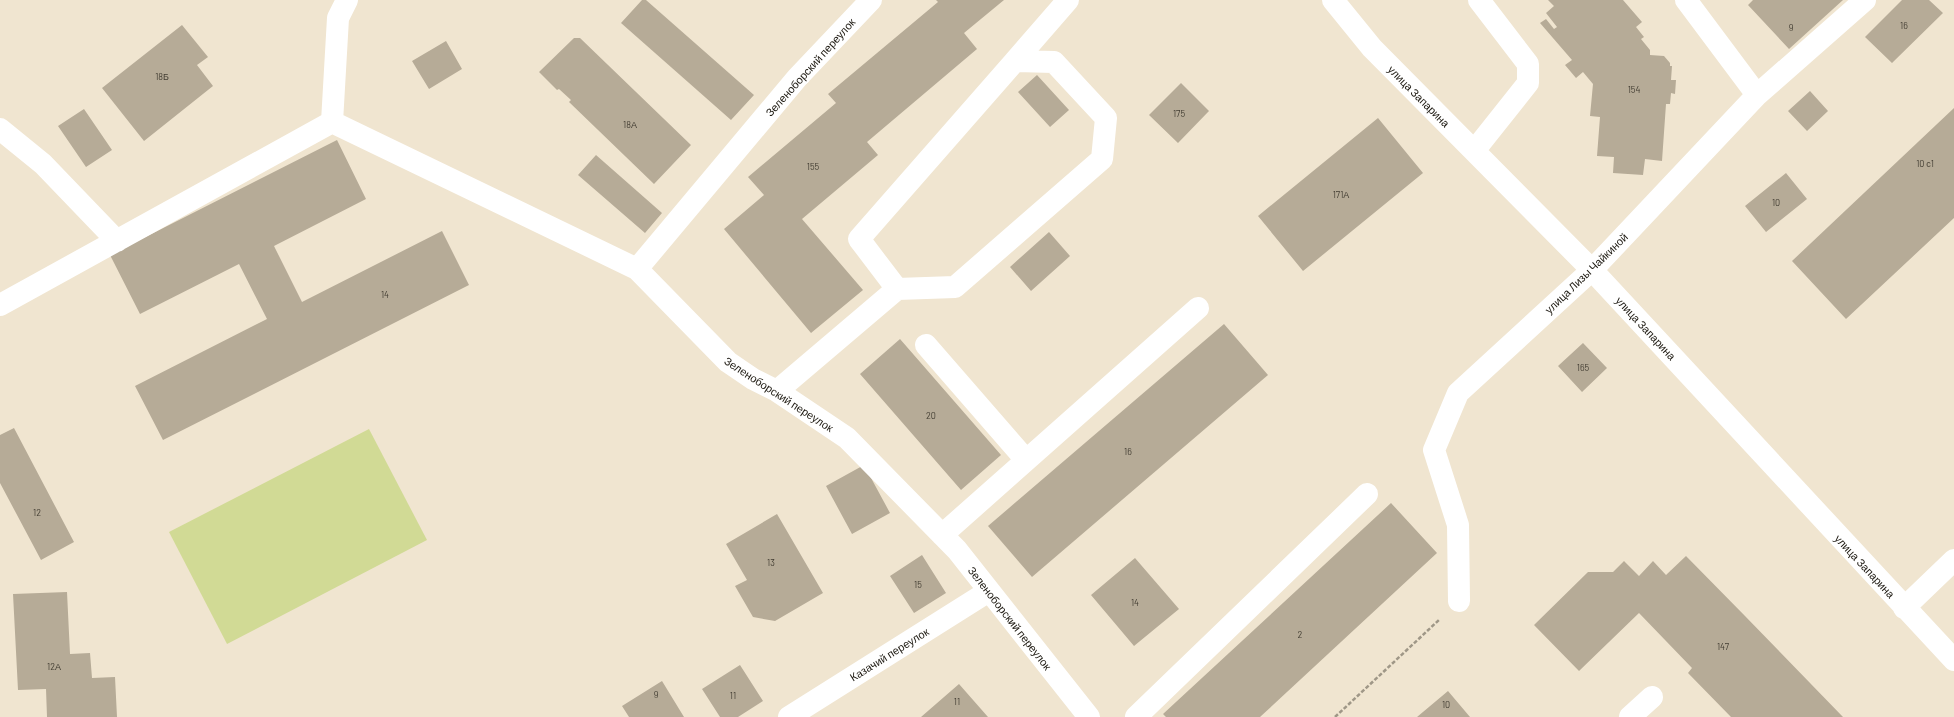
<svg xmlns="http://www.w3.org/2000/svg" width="1954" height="717" font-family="Barlow,sans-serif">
  <rect width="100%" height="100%" fill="#f0e5d0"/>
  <path fill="#d1da95" d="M369,429L427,540L227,644L169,532Z"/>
  <path fill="#b6ab97" d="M642,0H646L754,95L731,120L621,23Z
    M936,0H1004L964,33L977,49L867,142L878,155L802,219L863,290L811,333L724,229L764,195L748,177L836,103L828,94L938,2Z
    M1548,0H1623L1642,22L1636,27L1644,37L1641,39L1650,50V55L1664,56L1670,63V66H1672L1671,80H1676L1675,94L1671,93L1670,104H1666L1662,161L1645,159L1643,175L1613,173L1614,157L1597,156L1600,117L1590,116L1593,84L1583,72L1576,78L1565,65L1572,60L1540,23L1546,19L1554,29L1557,27L1546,13L1554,6Z
    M1753,0H1843L1789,49L1748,5Z
    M1902,0H1929L1943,13L1892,63L1865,37Z
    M182,25L208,57L197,65L213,86L144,141L102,88Z
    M574,38H580L691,145L654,184L569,102L571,100L559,89L557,90L539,72Z
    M446,41L462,69L429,89L412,61Z
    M1037,75L1069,110L1050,127L1018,92Z
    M1181,83L1209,111L1178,143L1149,115Z
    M1810,91L1828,111L1807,131L1788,111Z
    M1954,108V218L1846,319L1792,261Z
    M84,109L112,150L86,167L58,126Z
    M1378,118L1423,173L1303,271L1258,216Z
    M337,140L366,199L274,246L302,302L442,231L469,285L163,440L135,386L267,319L239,264L140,314L110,255Z
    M596,155L662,213L645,233L578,175Z
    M1786,173L1807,199L1766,232L1745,206Z
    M1049,232L1070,256L1031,291L1010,267Z
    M1224,324L1268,375L1032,577L988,526Z
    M900,339L1001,455L961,490L860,374Z
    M1583,343L1607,368L1582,392L1558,366Z
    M14,428L74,542L41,560L0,483V435Z
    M864,465L890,513L852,534L826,486Z
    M1391,503L1437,553L1260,717H1166L1163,714Z
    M777,514L823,593L775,621L753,617L735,586L747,580L726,544Z
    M922,555L946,593L914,613L890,576Z
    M1686,556L1745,616L1843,717H1731L1688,673L1692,668L1639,613L1579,671L1534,625L1588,572H1613L1624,561L1639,576L1653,561L1666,575Z
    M1135,558L1179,609L1134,646L1091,595Z
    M67,592L70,654L90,653L92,678L115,677L117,717H47L46,689L18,690L13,594Z
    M740,665L763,701L738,717H720L702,689Z
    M662,681L684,717H629L622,706Z
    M959,684L988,717H921Z
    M1448,691L1470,717H1417Z"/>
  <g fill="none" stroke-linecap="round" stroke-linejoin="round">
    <path stroke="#9f9787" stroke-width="2.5" stroke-dasharray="4 2" stroke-linecap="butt" d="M1335,717L1440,619"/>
    <path stroke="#fff" stroke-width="22" d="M871,0L797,78L637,269L728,362L753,379L777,391L847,438L957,550L1089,717
      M1333,0L1372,48L1592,270L1954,660
      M1686,0L1757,95
      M1015,61L1068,0
      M332,122L338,18L347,0
      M0,129L43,164L117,241
      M1474,151L1528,83V64L1479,0
      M0,305L332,122L637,269
      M926,345L1026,460
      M777,391L897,289L955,287L1102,159L1106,118L1054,62L1015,61L859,239L897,289
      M942,535L1198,308
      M1459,601L1458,525L1434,450L1458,393L1592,270L1757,95L1865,0
      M1904,608L1954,560
      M789,717L989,591
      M1136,717L1367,494
      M1630,717L1652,697"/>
  </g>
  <g text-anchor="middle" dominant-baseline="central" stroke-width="4" stroke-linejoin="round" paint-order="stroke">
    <g font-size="9" fill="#423d32">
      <text x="1904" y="25">16</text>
      <text x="1791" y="27">9</text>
      <text x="162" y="76">18Б</text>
      <text x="1634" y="89">154</text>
      <text x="1179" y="113">175</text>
      <text x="630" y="124">18А</text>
      <text x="1925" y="163">10 с1</text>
      <text x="813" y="166">155</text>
      <text x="1341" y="194">171А</text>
      <text x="1776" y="202">10</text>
      <text x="385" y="294">14</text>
      <text x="1583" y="367">165</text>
      <text x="931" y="415">20</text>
      <text x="1128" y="451">16</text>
      <text x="37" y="512">12</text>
      <text x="771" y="562">13</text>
      <text x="918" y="584">15</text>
      <text x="1135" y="602">14</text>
      <text x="1300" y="634">2</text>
      <text x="1723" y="646">147</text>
      <text x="54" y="666">12А</text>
      <text x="656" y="694">9</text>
      <text x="733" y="695">11</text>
      <text x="957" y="701">11</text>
      <text x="1446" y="704">10</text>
    </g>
    <g font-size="11" fill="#1c1810" stroke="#fff">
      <text transform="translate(810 67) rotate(-48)">Зеленоборский переулок</text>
      <text transform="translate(1419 96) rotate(45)">улица Запарина</text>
      <text transform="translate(1586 273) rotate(-44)">улица Лизы Чайкиной</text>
      <text transform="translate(1646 328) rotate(47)">улица Запарина</text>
      <text transform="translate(779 394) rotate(33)">Зеленоборский переулок</text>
      <text transform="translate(1865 566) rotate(47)">улица Запарина</text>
      <text transform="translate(1010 618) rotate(52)">Зеленоборский переулок</text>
      <text transform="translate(889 654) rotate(-32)">Казачий переулок</text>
    </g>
  </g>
</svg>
